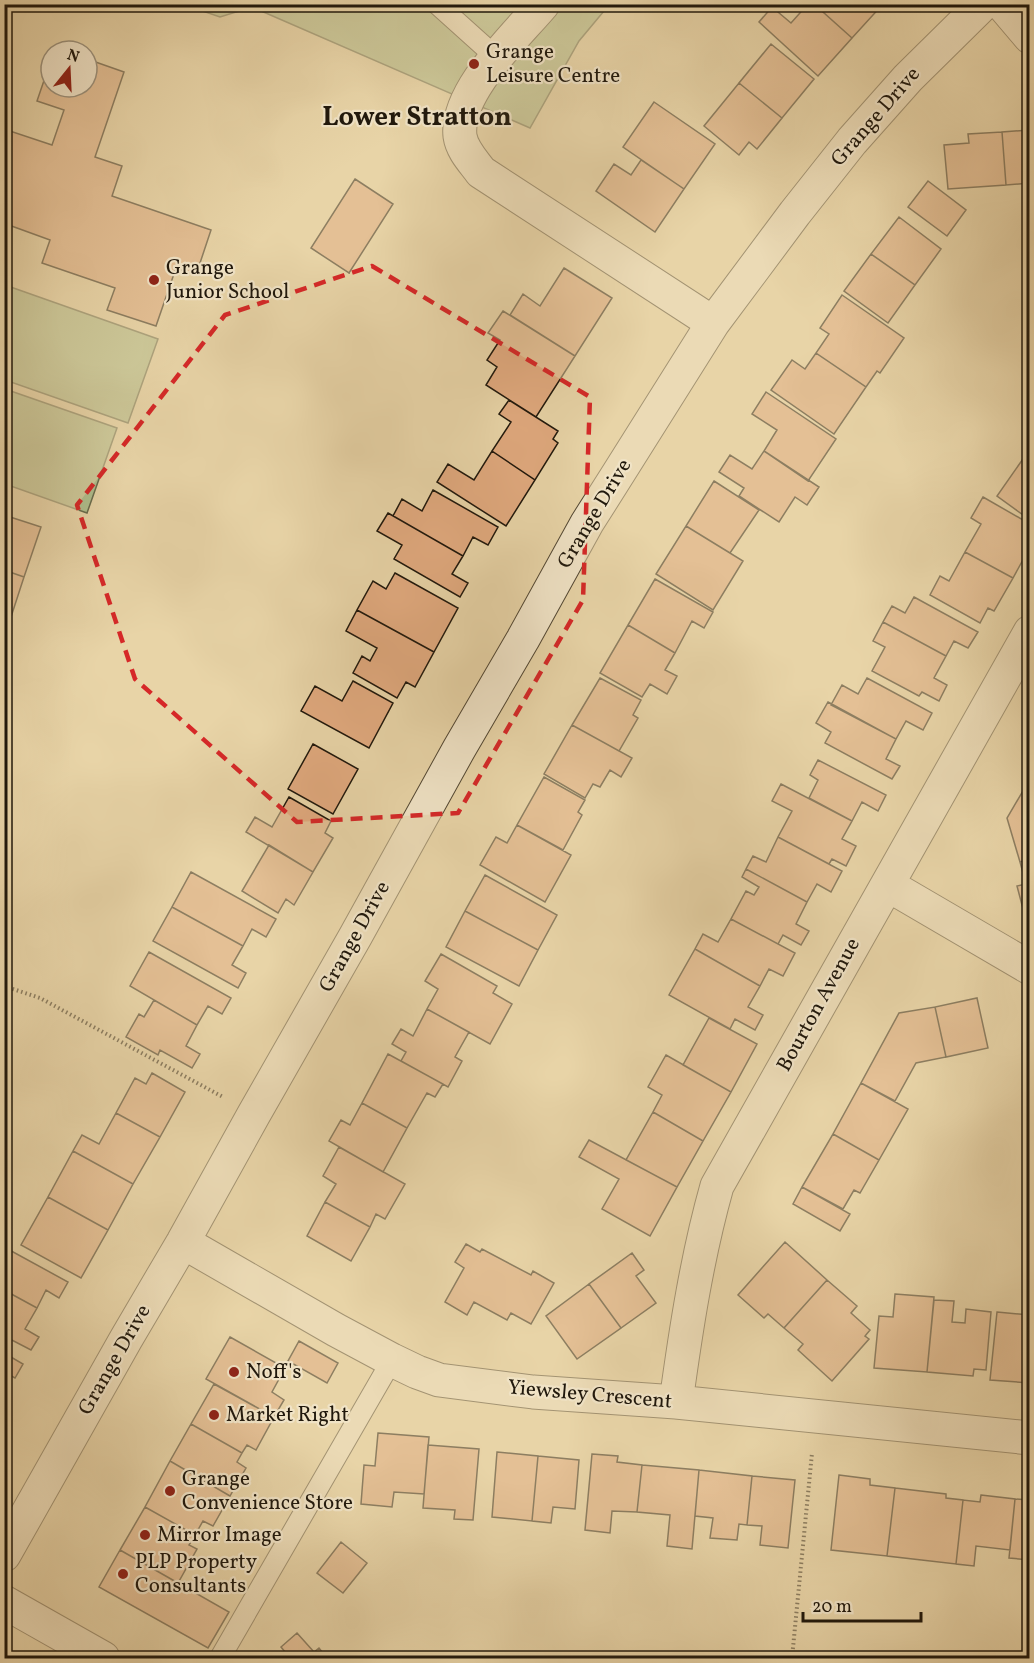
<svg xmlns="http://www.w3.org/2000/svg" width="1034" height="1663" font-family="Vollkorn,serif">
  <rect width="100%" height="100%" fill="#e8d4a7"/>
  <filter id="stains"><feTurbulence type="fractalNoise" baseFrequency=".00333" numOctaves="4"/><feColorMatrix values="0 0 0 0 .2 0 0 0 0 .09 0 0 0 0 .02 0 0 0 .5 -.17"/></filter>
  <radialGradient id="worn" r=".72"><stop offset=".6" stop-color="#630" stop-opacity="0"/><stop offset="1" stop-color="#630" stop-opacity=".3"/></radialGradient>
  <path fill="#afbe8d" stroke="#686b4c" stroke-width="1.5" d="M185,5H609L579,41L530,128L252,7L220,17Z
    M5,285L158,339L128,423L5,380Z
    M5,389L117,428L87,513L5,484Z"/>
  <path fill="#e0a97e" stroke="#20180c" stroke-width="1.5" d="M808,4H814L852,38L818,76L759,22L772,7L791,23Z
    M814,4H883L852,38Z
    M771,44L814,79L782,118L739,83Z
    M87,59L124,72L95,157L122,166L112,196L211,230L196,275L176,268L156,326L107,310L115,288L42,263L50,240L6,224L4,229V129L52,145L64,110L37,101L51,60V87H87Z
    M739,83L782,118L757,149L749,142L739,155L704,126Z
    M654,102L715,144L684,189L623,147Z
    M1030,130V183L1006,185L1002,132Z
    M1002,132L1006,185L948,189L944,145L969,143L968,134Z
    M641,160L684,189L655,232L596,191L614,164L631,175Z
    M355,179L393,204L349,273L311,248Z
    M928,181L966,210L947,236L908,207Z
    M899,217L941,249L915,285L871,254Z
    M871,254L915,285L888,323L844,291Z
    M564,268L612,298L575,356L510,315L523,294L540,306Z
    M842,295L904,338L880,373L877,371L866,387L816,353L829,334L820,328Z
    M503,311L575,356L536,417L486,385L497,367L487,360L500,340L488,333Z
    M816,353L866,387L834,434L771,390L792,360L805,369Z
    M766,392L836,439L808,481L764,451L777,430L752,414Z
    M509,400L558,431L553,439L558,443L535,480L492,451L511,422L499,414Z
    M492,451L535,480L506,526L437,482L448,464L474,480Z
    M764,451L819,487L807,505L795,497L779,522L739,496L744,488L719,472L730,455L752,469Z
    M1025,456L1030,459V520L997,496Z
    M714,481L759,510L730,553L686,526Z
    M433,490L498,527L488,545L473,537L463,556L393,516L402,499L422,511Z
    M983,497L1030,524V535L1026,540L1030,542V547L1013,578L965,552L981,524L971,518Z
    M388,513L463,556L452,574L468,583L460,597L394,559L402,545L377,531Z
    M4,515L41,527L24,577L4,570Z
    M686,526L743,561L713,610L656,574Z
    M965,552L1013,578L994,611L988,608L980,623L930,595L940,576L949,581Z
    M4,570L24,577L10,620L4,618Z
    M395,573L458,608L434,652L357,610L373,581L386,589Z
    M655,579L713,612L704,628L692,621L675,653L628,625Z
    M914,597L978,632L968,648L954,641L946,656L883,622L892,606L905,613Z
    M357,610L434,652L415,687L406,682L397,698L353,673L362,656L370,661L377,648L346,631Z
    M883,622L946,656L934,678L947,685L939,701L922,692L919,696L872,671L885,647L873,641Z
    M628,625L675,653L665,670L677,676L667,694L650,684L642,697L600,673Z
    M600,678L641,700L633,715L638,718L619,751L572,725Z
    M867,678L932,713L923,730L906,721L896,739L831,705L842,685L858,694Z
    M353,681L393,703L369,748L301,711L315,686L342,701Z
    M828,702L896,739L886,759L900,766L892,779L825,743L831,732L816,723Z
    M572,725L632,758L621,777L610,770L600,787L593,784L585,798L544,774Z
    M313,744L358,769L333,814L288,789Z
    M818,760L886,795L878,811L862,802L852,821L809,798L818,780L810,775Z
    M544,777L585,800L578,812L582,815L563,850L517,825Z
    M1030,779V859L1020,862L1007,818Z
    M781,784L852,821L842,839L856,846L846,866L832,859L829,864L778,837L792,811L772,801Z
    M289,797L331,821L325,833L333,838L313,872L246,832L255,817L272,827Z
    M517,825L571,855L545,902L480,865L496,837L507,843Z
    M778,837L842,871L831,892L817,884L807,902L746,869L753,856L766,862Z
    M269,845L313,872L294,905L286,899L278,913L242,891Z
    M1030,859V924H1027L1017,886L1026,884L1020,862Z
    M746,869L807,902L796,924L809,931L801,945L783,935L778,944L731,919L746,891L754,895L759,887L742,877Z
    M191,872L276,919L266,937L252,929L243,946L172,907Z
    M485,875L557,915L538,950L465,911Z
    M172,907L243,946L232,965L246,973L238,988L153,941Z
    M465,911L538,950L519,986L446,947Z
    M731,919L795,953L783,976L769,969L760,986L695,949L703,934L718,942Z
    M695,949L760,986L748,1007L763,1015L755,1030L735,1019L730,1029L669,995Z
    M149,952L231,998L222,1014L208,1006L197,1025L130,986Z
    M441,954L497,986L493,993L512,1004L490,1044L427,1009L438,989L425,981Z
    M977,998L988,1048L946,1057L935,1007Z
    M154,1000L197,1025L186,1046L200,1054L192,1068L160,1050L158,1055L126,1037L139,1014L144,1017Z
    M935,1007L946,1057L916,1063L895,1101L861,1083L899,1013Z
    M427,1009L469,1032L455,1057L462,1061L448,1087L401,1061L406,1052L392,1044L401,1029L413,1036Z
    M709,1018L757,1044L731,1092L683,1065Z
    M388,1054L443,1084L435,1097L427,1093L407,1128L362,1103Z
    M666,1055L731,1092L703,1141L653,1112L662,1095L648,1087Z
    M152,1073L185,1092L160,1137L116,1113L135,1078L146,1084Z
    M861,1083L908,1109L879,1160L833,1134Z
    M362,1103L407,1128L383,1172L329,1141L341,1120L350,1125Z
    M653,1112L703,1141L677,1187L626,1160Z
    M116,1113L160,1137L133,1184L73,1151L82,1135L99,1144Z
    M833,1134L879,1160L860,1193L854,1190L843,1209L802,1187Z
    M589,1140L677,1187L650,1236L602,1209L619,1179L579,1157Z
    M339,1147L405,1184L385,1219L376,1214L370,1227L325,1202L336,1184L323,1176Z
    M73,1151L133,1184L108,1230L48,1197Z
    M802,1187L850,1214L840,1231L793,1204Z
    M48,1197L108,1230L81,1278L21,1245Z
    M325,1202L370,1227L351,1261L307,1236Z
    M785,1242L827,1280L784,1328L768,1314L764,1318L738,1295Z
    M466,1244L480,1252L482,1249L531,1275L533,1271L554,1283L531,1324L511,1313L507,1320L474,1302L467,1315L445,1302L464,1268L455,1262Z
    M4,1247L68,1282L59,1298L46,1290L37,1308L4,1290Z
    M632,1253L644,1270L636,1276L656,1303L621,1328L589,1284Z
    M827,1280L857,1306L851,1313L870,1330L865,1336L869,1339L832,1381L798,1350L803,1344L784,1328Z
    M589,1284L621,1328L577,1359L546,1316Z
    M4,1290L37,1308L25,1329L39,1337L31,1350L4,1336Z
    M895,1294L934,1297L927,1372L874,1368L879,1316L893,1317Z
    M934,1300L954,1301L952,1322L965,1323L966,1309L991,1312L986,1370L974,1369L973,1376L927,1372Z
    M997,1312L1030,1315V1383L990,1380Z
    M230,1337L285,1368L272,1392L284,1400L274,1417L206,1379Z
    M299,1341L338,1363L327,1383L288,1361Z
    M4,1353L23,1364L15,1378L4,1372Z
    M214,1384L274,1417L256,1450L247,1445L242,1453L191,1424Z
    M191,1424L242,1453L237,1462L246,1468L230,1496L170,1461Z
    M378,1433L429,1437L424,1494L394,1492L392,1507L361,1504L364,1465L375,1466Z
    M428,1445L479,1449L473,1520L454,1519L455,1510L423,1508Z
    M497,1452L538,1456L532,1521L492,1517Z
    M592,1454L618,1456L617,1462L642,1465L637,1512L612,1511L610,1533L585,1530Z
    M538,1456L579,1460L575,1509L553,1507L551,1523L532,1521Z
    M170,1461L230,1496L213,1526L203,1521L195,1535L145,1507Z
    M642,1465L699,1470L692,1549L667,1546L670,1515L637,1512Z
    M699,1470L752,1476L747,1525L739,1524L737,1540L710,1538L713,1518L695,1516Z
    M839,1475L870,1479V1485L895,1488L887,1556L831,1550Z
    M752,1476L795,1480L788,1548L760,1545L762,1526L747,1525Z
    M895,1488L946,1494V1498L963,1500L956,1564L887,1556Z
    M981,1495L1015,1499L1010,1550L976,1546L974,1566L956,1564L963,1500L980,1502Z
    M1015,1499L1030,1500V1560L1009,1558Z
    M145,1507L195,1535L189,1545L197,1549L178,1583L120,1550Z
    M341,1542L367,1563L343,1593L317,1573Z
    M120,1550L229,1612L208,1648L99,1587Z
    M297,1633L314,1652L319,1648L327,1658H290L281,1647Z"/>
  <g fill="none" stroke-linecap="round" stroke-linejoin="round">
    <g stroke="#524733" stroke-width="22">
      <path id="service" d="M437,4L497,58
        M220,1658L392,1360"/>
    </g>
    <g stroke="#524733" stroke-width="35">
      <path id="minor" d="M543,4C516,36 455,92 460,136C462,150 473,161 481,172L713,323
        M1002,4L1030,37
        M888,885L1030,968
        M183,1242L336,1330L392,1360L417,1372L439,1380L533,1392L676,1402L1030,1438
        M676,1402C686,1329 697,1257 717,1186L1030,632
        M4,1555L126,1339L183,1242L254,1114L355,937L459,749L523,639L587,523L618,474L713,323L795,213L852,141L908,78L983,4
        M4,1602L103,1658"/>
    </g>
    <path stroke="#20180c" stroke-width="4" stroke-dasharray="1.5 3" stroke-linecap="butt" d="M4,986L40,998L223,1097
      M792,1658L812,1453"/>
    <use href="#service" stroke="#f0e3c6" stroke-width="20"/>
    <use href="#minor" stroke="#f0e3c6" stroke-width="33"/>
  </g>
  <path d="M0 0H1034V1663H0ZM372,266L590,397L583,600L458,813L297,822L135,679L77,505L225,315Z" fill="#e8d4a7" fill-opacity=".55" fill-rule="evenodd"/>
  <path fill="none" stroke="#d62828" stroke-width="4.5" stroke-dasharray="12 8" stroke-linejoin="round" d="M372,266L590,397L583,600L458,813L297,822L135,679L77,505L225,315Z"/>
  <g fill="#8f2418" stroke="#f0e3c6" stroke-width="2">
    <circle cx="474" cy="64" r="6"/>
    <circle cx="154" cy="280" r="6"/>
    <circle cx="234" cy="1372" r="6"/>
    <circle cx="214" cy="1415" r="6"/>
    <circle cx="170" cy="1491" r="6"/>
    <circle cx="145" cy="1535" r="6"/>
    <circle cx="123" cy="1574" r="6"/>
  </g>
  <g text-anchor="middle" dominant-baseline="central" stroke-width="4.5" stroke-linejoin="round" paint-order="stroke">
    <g font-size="21" fill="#20180c" stroke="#f0e3c6" text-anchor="start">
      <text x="486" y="52">Grange<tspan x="486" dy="24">Leisure Centre</tspan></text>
      <text x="166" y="268">Grange<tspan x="166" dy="24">Junior School</tspan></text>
      <text x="246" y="1372">Noff's</text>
      <text x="226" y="1415">Market Right</text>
      <text x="182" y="1479">Grange<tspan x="182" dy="24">Convenience Store</tspan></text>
      <text x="157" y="1535">Mirror Image</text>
      <text x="135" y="1562">PLP Property<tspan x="135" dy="24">Consultants</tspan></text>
    </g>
    <g font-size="21" fill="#20180c" stroke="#f0e3c6">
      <text transform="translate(876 117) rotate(-49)">Grange Drive</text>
      <text transform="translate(595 514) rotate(-59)">Grange Drive</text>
      <text transform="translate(355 937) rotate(-61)">Grange Drive</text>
      <text transform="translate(819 1005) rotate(-61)">Bourton Avenue</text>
      <text transform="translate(115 1360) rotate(-60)">Grange Drive</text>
      <text transform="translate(590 1395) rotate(5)">Yiewsley Crescent</text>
    </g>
    <g font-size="27" font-weight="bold" fill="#20180c" stroke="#f0e3c6">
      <text x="417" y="118">Lower Stratton</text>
    </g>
  </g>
  <rect width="1034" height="1663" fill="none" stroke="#e8d4a7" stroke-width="24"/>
  <rect x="6" y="6" width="1022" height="1651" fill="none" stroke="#20180c" stroke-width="3"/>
  <rect x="12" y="12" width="1010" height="1639" fill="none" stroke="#20180c" stroke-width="1.5"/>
  <g transform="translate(69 69) rotate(18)"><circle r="28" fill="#f0e3c6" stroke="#9d927c" stroke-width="1.5"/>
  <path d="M0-4.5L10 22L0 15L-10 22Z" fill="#8f2418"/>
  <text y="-9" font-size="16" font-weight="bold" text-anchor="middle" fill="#20180c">N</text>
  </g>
  <path d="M803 1612v9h118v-9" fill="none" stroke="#20180c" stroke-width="3"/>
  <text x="812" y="1612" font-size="18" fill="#20180c" stroke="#f0e3c6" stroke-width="4.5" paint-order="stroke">20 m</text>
  <rect width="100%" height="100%" filter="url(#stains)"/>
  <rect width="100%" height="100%" fill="url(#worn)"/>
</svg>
